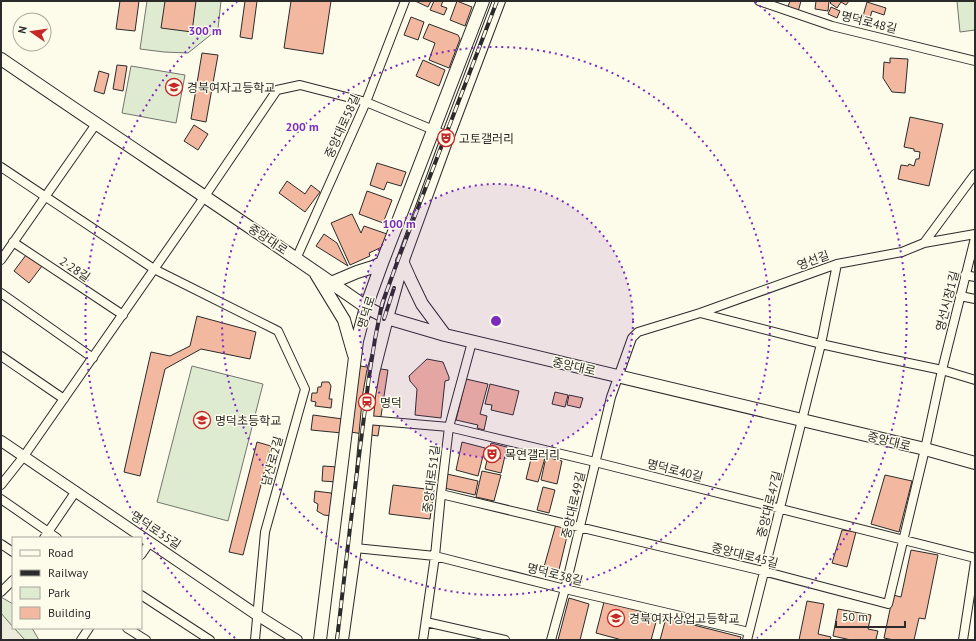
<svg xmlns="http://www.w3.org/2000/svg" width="976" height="641" font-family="'PT Sans','Noto Sans KR',sans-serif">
  <rect width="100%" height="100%" fill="#fdfbea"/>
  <path fill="#deebd1" stroke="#74746e" d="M147,1H221L218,29L188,53L164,52L140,49Z
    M957,1H975V30L960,32Z
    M131,66L185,75L176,123L122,113Z
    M192,366L263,384L228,521L157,502Z
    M1,597L13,604V628H32L39,640H1Z"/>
  <path fill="#eceadb" stroke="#74746e" d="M1,613L13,627V628H14L25,640H1Z"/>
  <path fill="#f2b8a0" stroke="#2b2b2b" d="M120,1H139L135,31L116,29Z
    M165,1H196L192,32L161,28Z
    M245,1H257L252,39L240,37Z
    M291,1H331L323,54L284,48Z
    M415,1H431L428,7Z
    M434,1H443L441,6L447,8L444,15L430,10Z
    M457,1L472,7L465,26L450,20Z
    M790,1H801L798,12L787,9Z
    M816,1H829L828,11L815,9Z
    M832,1H849L846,5L841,2L837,8L830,3Z
    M867,2L886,8L884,15L872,11L870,18L863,16Z
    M831,7L840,11L837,18L828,14Z
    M411,17L424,22L418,40L404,35Z
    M429,24L458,35L460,39L449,68L429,60L435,43L423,38Z
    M202,53L218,55L206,122L191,119Z
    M890,58L908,59L905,93L892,92L883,78L884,62L890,63Z
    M423,60L445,70L439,86L416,76Z
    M117,65L127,66L123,91L113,89Z
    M99,71L109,74L104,94L94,91Z
    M910,117L943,124L929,186L898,179L901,165L908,166L909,164L914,166L916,159H919L920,152L914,151V149L904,147Z
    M194,125L208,134L198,150L184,141Z
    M377,163L406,172L401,186L387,182L384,190L370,185Z
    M287,181L305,194L311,185L320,192L305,212L279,193Z
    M367,191L392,200L383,223L359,214Z
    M352,214L361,233L364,226L387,234L382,247L369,253L370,256L350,265L331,223Z
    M324,234L337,243L348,266L316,246Z
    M26,255L42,266L29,283L14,271Z
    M197,316L256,332L250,359L201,349L165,369L140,476L124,472L151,352L170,356L190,346Z
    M427,359L443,362L449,377V380L445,381L441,418L415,415L417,389L410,381L409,376Z
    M360,366L388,370L378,436L350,432Z
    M466,379L488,384L480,414L487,416L484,430L477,428L478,425L456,420Z
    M322,382H329L331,386L329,399H332L331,408L315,406L316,402L311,401L312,393H317L318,387H321Z
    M490,384L519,391L513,415L491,410L492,405L485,404Z
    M555,392L568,395L565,407L552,404Z
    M569,395L583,398L580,408L567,405Z
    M313,415L343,419L342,433L311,430Z
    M257,442L271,446L243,555L229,552Z
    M462,442L485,448L478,476L456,470Z
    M491,443L507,447L501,473L485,469Z
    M532,455L545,458L538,482L526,479Z
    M546,457L562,461L557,484L541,480Z
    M323,466L338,467L337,482L322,481Z
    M482,471L501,475L494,501L476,497Z
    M447,474L478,481L475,495L444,488Z
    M885,475L912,481L899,532L871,524Z
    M393,485L434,490L430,519L389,514Z
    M543,487L555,490L549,513L537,510Z
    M315,491L331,493L334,499L332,516L324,515L317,511L318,504L314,502Z
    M556,524L565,526L568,532L557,578L542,574Z
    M842,530L856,532L847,567L832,563Z
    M911,550L938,555L925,619L919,618L914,640H894L884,638L893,595L901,597Z
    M569,598L589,604L580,640H558Z
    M807,601L824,604L818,634L831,637L830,640H799Z
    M604,602L658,615L651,640H622L596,633Z
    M838,609L871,615L868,629L878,631L876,639L875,640H851L833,636Z
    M666,618L741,637L740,640H660Z"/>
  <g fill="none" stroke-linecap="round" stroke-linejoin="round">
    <g stroke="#2b2b2b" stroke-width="10">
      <path id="minor" d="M759,1L832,26L975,61
        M1,167L154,269L278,331L305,389L265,532L255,640
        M13,242L123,315
        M924,243L975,234
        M296,259L366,102L405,1
        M1,260L96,124
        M965,275L975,277
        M1,293L93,358
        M960,296L975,299
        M700,313L821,344L880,357L942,370L975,380
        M1,356L64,399
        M367,420L449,427L595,462L975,558
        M1,485L24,456L205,196L277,90L300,85L366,102L448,136
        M441,494L763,571L888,604L925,449L942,370L975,238
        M1,499L57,538
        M44,538L76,491
        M1,544L13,552
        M355,548L435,556L565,589L749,632
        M141,555L150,542
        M1,592L13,580
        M141,595L210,640
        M426,622L505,640
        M127,628L146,640
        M81,640L89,628
        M423,640L435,556L441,494L449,427L472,342
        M551,640L565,589L611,397L632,338L638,332L700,313L837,264L902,252L924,243L975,174
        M747,640L821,344L837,264
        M963,640L975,562"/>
    </g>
    <g stroke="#2b2b2b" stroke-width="12">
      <path id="tertiary" d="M1,441L257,615L297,640"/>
    </g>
    <g stroke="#2b2b2b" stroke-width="14">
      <path id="secondary" d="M1,59C122,142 246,223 366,307L387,318L445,335L802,420L925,449L975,463
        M402,261L410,279L422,304L445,335
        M316,274L344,320L354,355
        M331,283L357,272L373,267L382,263
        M320,640L357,341L366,307L382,263L483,1
        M342,640L355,548L369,396L373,373L387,318L404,257L448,136L499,1"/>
    </g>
    <use href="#minor" stroke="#fdfbea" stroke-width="8"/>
    <use href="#tertiary" stroke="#fdfbea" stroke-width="10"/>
    <use href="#secondary" stroke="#fdfbea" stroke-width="12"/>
    <g stroke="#2b2b2b" stroke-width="4">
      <path id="rail" d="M384,319L394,288
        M337,640L350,528L369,377L375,339L382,304L398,260L497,1"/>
    </g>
    <use href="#rail" stroke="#fdfbea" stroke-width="2.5" stroke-dasharray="8" stroke-linecap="butt"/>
  </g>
  <circle cx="496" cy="321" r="137" fill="#7b2cbf" fill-opacity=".12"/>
  <g fill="none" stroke="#7b2cbf" stroke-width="2" stroke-dasharray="2 4">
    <circle cx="496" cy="321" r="137"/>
    <circle cx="496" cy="321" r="274"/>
    <path d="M235 638A411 411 0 0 1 237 2M755 2A411 411 0 0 1 757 638"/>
  </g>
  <defs>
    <g id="school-ring" transform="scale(0.9)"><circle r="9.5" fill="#fdfbea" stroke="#c62828" stroke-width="1.5"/><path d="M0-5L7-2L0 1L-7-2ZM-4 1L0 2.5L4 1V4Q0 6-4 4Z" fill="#c62828"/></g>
    <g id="theatre-ring" transform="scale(0.9)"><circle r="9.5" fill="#fdfbea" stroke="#c62828" stroke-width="1.5"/><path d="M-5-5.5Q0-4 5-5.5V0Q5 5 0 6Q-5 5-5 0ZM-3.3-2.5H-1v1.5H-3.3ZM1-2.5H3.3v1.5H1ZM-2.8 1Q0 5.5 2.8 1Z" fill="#c62828"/></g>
    <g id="station-ring" transform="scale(0.9)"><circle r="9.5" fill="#fdfbea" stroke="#c62828" stroke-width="1.5"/><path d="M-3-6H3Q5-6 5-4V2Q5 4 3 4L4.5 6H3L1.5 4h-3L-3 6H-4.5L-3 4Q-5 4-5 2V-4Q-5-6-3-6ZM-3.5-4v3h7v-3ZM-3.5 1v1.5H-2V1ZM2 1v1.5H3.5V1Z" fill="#c62828"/></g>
  </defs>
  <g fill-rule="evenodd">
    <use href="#school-ring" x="174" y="87"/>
    <use href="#theatre-ring" x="446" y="138"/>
    <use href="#station-ring" x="367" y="402"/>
    <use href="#school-ring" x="202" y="420"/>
    <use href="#theatre-ring" x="492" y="454"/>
    <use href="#school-ring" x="616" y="618"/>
  </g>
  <g text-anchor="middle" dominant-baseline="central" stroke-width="3" stroke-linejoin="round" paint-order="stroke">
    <g font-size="12" fill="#2b2b2b" stroke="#fdfbea">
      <text transform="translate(869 22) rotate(14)">명덕로48길</text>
      <text transform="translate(342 126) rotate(-66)">중앙대로58길</text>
      <text transform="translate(268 239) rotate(34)">중앙대로</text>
      <text transform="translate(813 260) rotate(-20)">영선길</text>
      <text transform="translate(75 269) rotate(34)">2·28길</text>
      <text transform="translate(947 301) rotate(-76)">영선시장1길</text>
      <text transform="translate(366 312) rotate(-73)">명덕로</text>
      <text transform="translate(574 366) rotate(13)">중앙대로</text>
      <text transform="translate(889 441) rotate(14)">중앙대로</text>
      <text transform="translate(272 461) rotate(-75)">남산로2길</text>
      <text transform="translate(675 470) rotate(14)">명덕로40길</text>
      <text transform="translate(431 479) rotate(-83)">중앙대로51길</text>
      <text transform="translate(769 504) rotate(-76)">중앙대로47길</text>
      <text transform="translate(573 505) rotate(-77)">중앙대로49길</text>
      <text transform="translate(156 530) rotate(34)">명덕로35길</text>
      <text transform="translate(745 555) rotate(14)">중앙대로45길</text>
      <text transform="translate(555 574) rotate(14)">명덕로38길</text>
    </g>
    <g font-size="12" fill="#2b2b2b" stroke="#fdfbea" text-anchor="start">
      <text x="187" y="87">경북여자고등학교</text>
      <text x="459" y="138">고토갤러리</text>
      <text x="380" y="402">명덕</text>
      <text x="215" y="420">명덕초등학교</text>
      <text x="505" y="454">목연갤러리</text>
      <text x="629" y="618">경북여자상업고등학교</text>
    </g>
  </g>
  <circle cx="496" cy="321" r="6" fill="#7b2cbf" stroke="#fdfbea" stroke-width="2"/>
  <g font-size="12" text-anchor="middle" font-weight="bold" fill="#7b2cbf" stroke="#fdfbea" stroke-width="3" stroke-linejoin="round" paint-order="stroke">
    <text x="205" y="35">300 m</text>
    <text x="302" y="131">200 m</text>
    <text x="399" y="228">100 m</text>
  </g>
  <rect width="976" height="641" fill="none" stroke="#2b2b2b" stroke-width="4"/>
  <rect x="12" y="537" width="130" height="92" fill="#fdfbea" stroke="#a9a89e"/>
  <rect x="20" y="550" width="20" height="6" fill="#fdfbea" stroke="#a9a89e"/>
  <text x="48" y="557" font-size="12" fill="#2b2b2b">Road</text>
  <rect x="20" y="570" width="20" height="6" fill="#2b2b2b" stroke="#a9a89e"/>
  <text x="48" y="577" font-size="12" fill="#2b2b2b">Railway</text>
  <rect x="20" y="587" width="20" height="12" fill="#deebd1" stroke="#a9a89e"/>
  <text x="48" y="597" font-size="12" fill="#2b2b2b">Park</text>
  <rect x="20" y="607" width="20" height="12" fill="#f2b8a0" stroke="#a9a89e"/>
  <text x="48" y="617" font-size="12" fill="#2b2b2b">Building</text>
  <g transform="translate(32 32) rotate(283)"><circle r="19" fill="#fdfbea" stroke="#a9a89e"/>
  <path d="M0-3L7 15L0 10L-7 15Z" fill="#c62828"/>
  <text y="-6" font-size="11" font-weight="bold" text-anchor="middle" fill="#2b2b2b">N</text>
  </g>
  <path d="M836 621v6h69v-6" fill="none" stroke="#2b2b2b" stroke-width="2"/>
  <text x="842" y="621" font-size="12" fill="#2b2b2b" stroke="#fdfbea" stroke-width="3" paint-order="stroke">50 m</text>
</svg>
